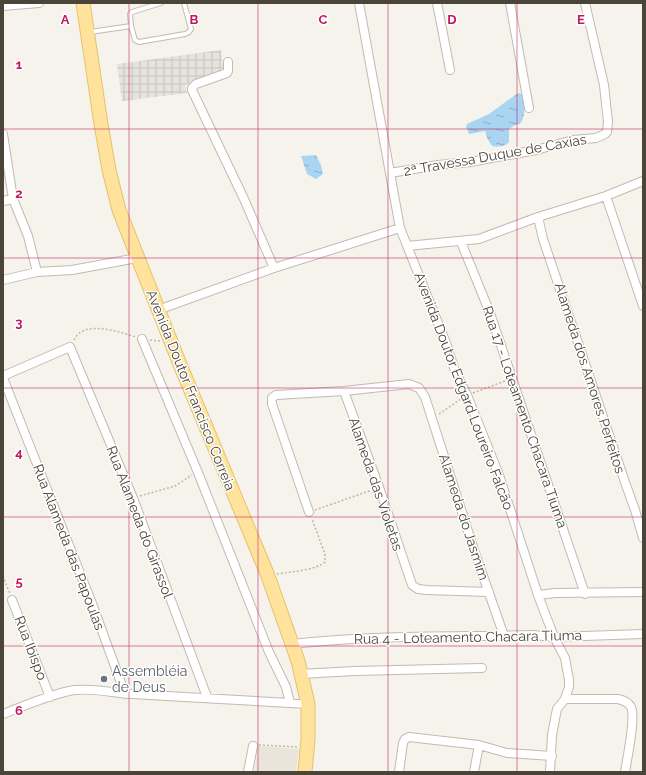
<svg xmlns="http://www.w3.org/2000/svg" width="646" height="775" font-family="Raleway,sans-serif">
  <defs>
    <pattern id="industrial-grid" width="8" height="8" patternUnits="userSpaceOnUse"><rect width="8" height="8" fill="#e6e2dd"/><path d="M0 4h8M4 0v8" fill="none" stroke="#c7c3be"/></pattern>
    <pattern id="water-ripples" width="26" height="14" patternUnits="userSpaceOnUse"><rect width="26" height="14" fill="#a9d4f2"/><path d="M2 4q2-2 4 0t4 0M15 11q2-2 4 0t4 0" fill="none" stroke="#8caec5"/></pattern>
  </defs>
  <rect width="100%" height="100%" fill="#f6f3ec"/>
  <path fill="#eae5da" d="M258,746L299,749L296,772H255Z"/>
  <path fill="url(#industrial-grid)" d="M221,50L224,74L185,85L187,93L122,101L117,64Z"/>
  <path fill="url(#water-ripples)" d="M518,93L522,94C526,103 526,115 520,124L515,125L509,129V142C505,147 499,147 492,146L487,138L485,131L469,134L466,127L467,124L489,114Z
    M316,155L321,165L323,174L316,179L307,174L301,156Z"/>
  <g fill="none" stroke-linecap="round" stroke-linejoin="round">
    <g stroke="#c2bbae" stroke-width="6">
      <path id="lane" d="M131,26L130,14L132,12L161,3
        M90,32L131,26L135,40L139,42L185,34L189,32L191,29L184,3"/>
    </g>
    <g stroke="#c2bbae" stroke-width="10">
      <path id="street" d="M359,3L400,228L446,343L455,371L467,395L499,475L538,595L554,637L565,658L569,680V687L565,699L557,709L555,719L552,735L550,772
        M437,3L450,70
        M510,3L529,108
        M3,6L39,3
        M228,62V71L227,73L196,84L192,88V90L244,199L274,268
        M3,134L13,199L28,236L37,272
        M390,173L438,165L470,162L536,150L573,140L596,138L605,134L607,132L608,122L604,85L585,3
        M606,196L643,306
        M3,201L13,199
        M538,217L543,239L626,485L635,510L643,538
        M461,242L490,313L585,594
        M407,246L479,239L538,217L606,196L643,181
        M3,280L37,272L72,270L137,258
        M158,310L274,268L400,228
        M142,339L199,475L269,652L286,687L290,703
        M3,376L70,347L133,498L207,697
        M3,378L93,606L125,694
        M344,391L379,487L412,585L418,589L427,590L489,592
        M309,512L272,404V398L276,395L344,391L409,384L419,388L425,397L475,553L504,636
        M538,595L555,593L643,592
        M12,600L50,697
        M292,644C372,635 452,637 533,635L554,637L643,634
        M301,674L354,671L482,668
        M565,699H618C623,700 628,702 631,707C636,717 627,759 625,772
        M3,714C24,706 53,693 75,690C93,688 114,693 132,694C191,697 249,701 308,704
        M248,772L253,746
        M399,772L403,743L405,739L409,737L479,745L507,753L552,756
        M474,772L479,745"/>
    </g>
    <g stroke="#e6c16a" stroke-width="15">
      <path id="primary" d="M83,3L101,124L109,170L119,210L179,362L268,576L298,661L308,704V739L305,772"/>
    </g>
    <path stroke="#c4b79f" stroke-width="1.5" stroke-dasharray="2 2" stroke-linecap="butt" d="M74,340C84,319 119,332 136,337
      M150,340L160,341
      M473,393L505,381
      M439,414L461,399
      M140,496L175,486L192,475
      M315,510L372,490
      M277,574C289,572 317,570 325,562V554L312,519
      M3,576L10,594
      M259,745L298,747"/>
    <use href="#lane" stroke="#fff" stroke-width="4"/>
    <use href="#street" stroke="#fff" stroke-width="8"/>
    <use href="#primary" stroke="#ffe39c" stroke-width="13"/>
  </g>
  <path fill="none" stroke="#c2185b" stroke-width="1" stroke-opacity="0.55" d="M129,3V772M258,3V772M388,3V772M517,3V772M3,129H643M3,258H643M3,388H643M3,517H643M3,646H643"/>
  <circle fill="#6b7280" stroke="#fff" stroke-width="1.5" cx="104" cy="679" r="4"/>
  <g text-anchor="middle" dominant-baseline="central" stroke-width="3" stroke-linejoin="round" paint-order="stroke">
    <g font-size="14" fill="#4b4439" stroke="#fff">
      <text transform="translate(495 155) rotate(-10)">2ª Travessa Duque de Caxias</text>
      <text transform="translate(590 378) rotate(72)">Alameda dos Amores Perfeitos</text>
      <text transform="translate(191 390) rotate(68)">Avenida Doutor Francisco Correia</text>
      <text transform="translate(464 391) rotate(69)">Avenida Doutor Edgard Loureiro Falcão</text>
      <text transform="translate(525 417) rotate(71)">Rua 17 - Loteamento Chacara Tiuma</text>
      <text transform="translate(376 484) rotate(71)">Alameda das Violetas</text>
      <text transform="translate(464 517) rotate(72)">Alameda do Jasmim</text>
      <text transform="translate(140 522) rotate(69)">Rua Alameda do Girassol</text>
      <text transform="translate(69 547) rotate(69)">Rua Alameda das Papoulas</text>
      <text transform="translate(468 637) rotate(-1)">Rua 4 - Loteamento Chacara Tiuma</text>
      <text transform="translate(31 648) rotate(69)">Rua Ibispo</text>
    </g>
    <g font-size="14" fill="#5b616d" stroke="#fff" text-anchor="start">
      <text x="112" y="671">Assembléia<tspan x="112" dy="16">de Deus</tspan></text>
    </g>
  </g>
  <g font-size="13" text-anchor="middle" font-weight="bold" fill="#c2185b" stroke="#fff" stroke-width="3" stroke-linejoin="round" paint-order="stroke">
    <text x="65" y="24">A</text>
    <text x="194" y="24">B</text>
    <text x="323" y="24">C</text>
    <text x="452" y="24">D</text>
    <text x="581" y="24">E</text>
    <text x="19" y="69">1</text>
    <text x="19" y="198">2</text>
    <text x="19" y="327">3</text>
    <text x="19" y="457">4</text>
    <text x="19" y="586">5</text>
    <text x="19" y="715">6</text>
  </g>
  <rect width="646" height="775" fill="none" stroke="#4b4439" stroke-width="8"/>
</svg>
